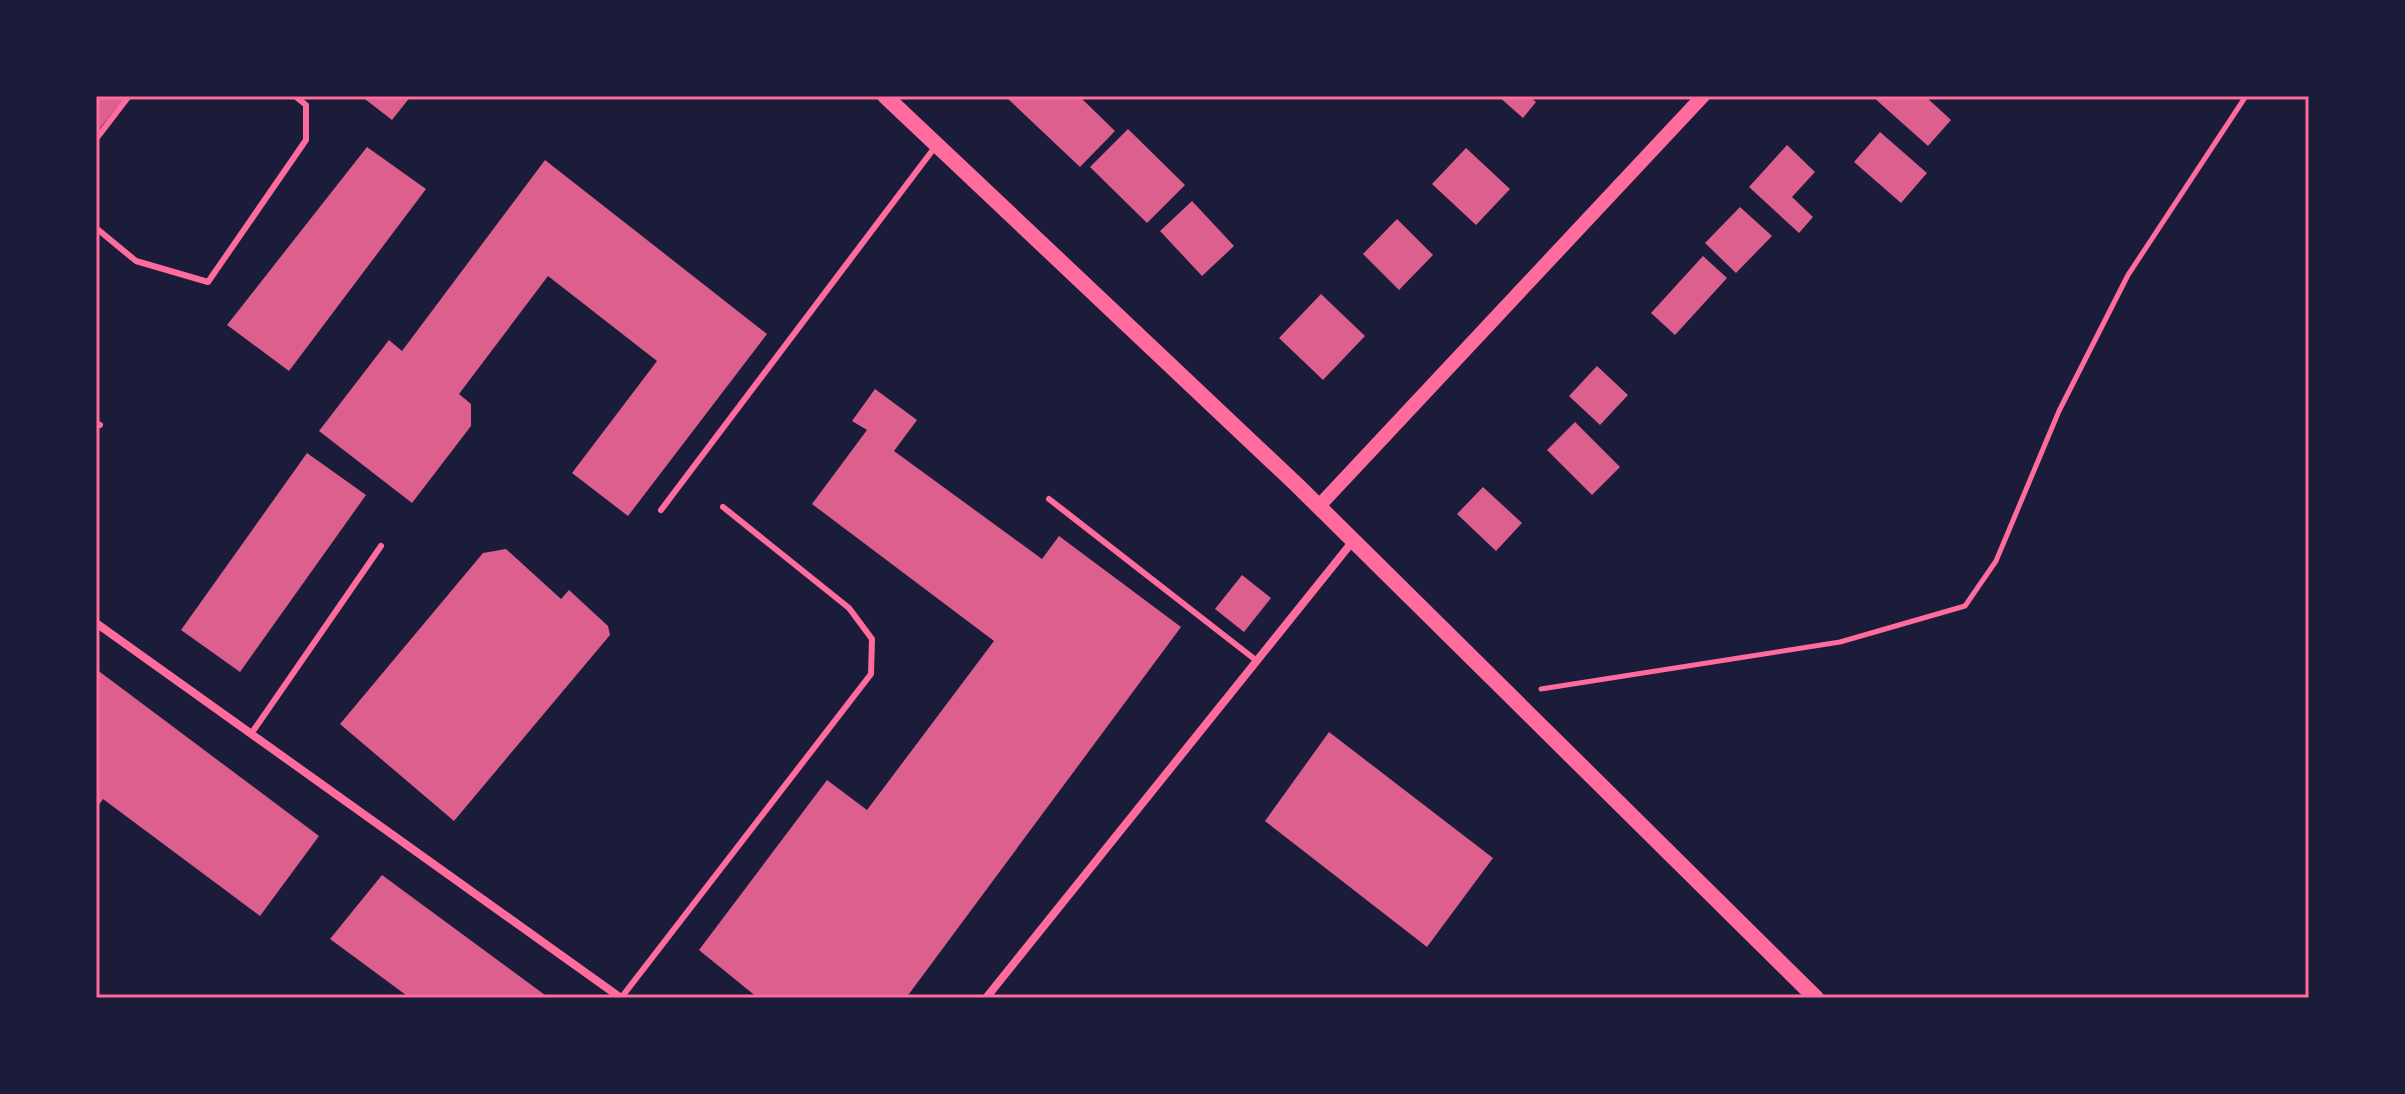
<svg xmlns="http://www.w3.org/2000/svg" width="2405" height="1094" font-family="'Golos Text',sans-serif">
  <rect width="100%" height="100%" fill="#1b1b3a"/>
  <path fill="#dd5f8e" d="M96,96H126L96,133Z
    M361,96H411L392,120Z
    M1005,96H1079L1115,131L1080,167Z
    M1498,96H1529L1536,102L1523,118Z
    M1872,96H1925L1951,120L1928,146Z
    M1128,129L1185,185L1147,223L1090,167Z
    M1880,132L1927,173L1901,203L1854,162Z
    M1787,145L1815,172L1792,197L1813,217L1799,233L1749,187Z
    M367,147L426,189L289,371L227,325Z
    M1466,148L1510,189L1476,225L1432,184Z
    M545,160L767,334L628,516L572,473L657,361L548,276L459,394L471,404V426L412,503L319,431L389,340L402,351Z
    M1192,201L1234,246L1202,276L1160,231Z
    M1740,207L1772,236L1736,273L1705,243Z
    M1397,219L1433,255L1399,290L1363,254Z
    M1703,256L1727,278L1675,335L1651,313Z
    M1321,294L1365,336L1323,380L1279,338Z
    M1597,366L1628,395L1600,425L1569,396Z
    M875,389L917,420L894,451L1042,559L1059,536L1181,627L906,998H758L699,950L827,780L867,810L994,641L812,504L867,430L852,421Z
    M1575,422L1620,467L1592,495L1547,450Z
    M307,453L366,495L240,672L181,630Z
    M1483,487L1522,523L1496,551L1457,514Z
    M506,549L561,599L569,590L608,626L610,635L454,821L340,724L483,553Z
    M1242,575L1271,598L1244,632L1215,609Z
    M96,669L319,836L260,916L103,799L96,809Z
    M1329,732L1493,858L1427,947L1265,821Z
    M382,875L549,998H410L330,939Z"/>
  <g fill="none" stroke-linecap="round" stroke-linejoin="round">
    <path stroke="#ff6b9d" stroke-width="5" d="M1541,689L1840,642L1965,606L1996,561L2059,411L2128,275L2246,96"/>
    <path stroke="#ff6b9d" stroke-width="6" d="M96,139L129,96
      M96,228L136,261L208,282L306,140V105L295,96
      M96,423L100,425
      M1049,499L1257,661
      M661,510L935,147
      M251,734L381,546
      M621,998L871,674L872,639L849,608L723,507"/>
    <path stroke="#ff6b9d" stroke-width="8" d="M96,623L621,998
      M986,998L1353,541"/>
    <path stroke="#ff6b9d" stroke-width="14" d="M1319,506L1703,96"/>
    <path stroke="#ff6b9d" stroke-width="16" d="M885,96L1297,485L1816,998"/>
  </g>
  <rect width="2405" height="1094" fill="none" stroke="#1b1b3a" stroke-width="196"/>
  <rect x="98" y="98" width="2209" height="898" fill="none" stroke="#ff6b9d" stroke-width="3"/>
</svg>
